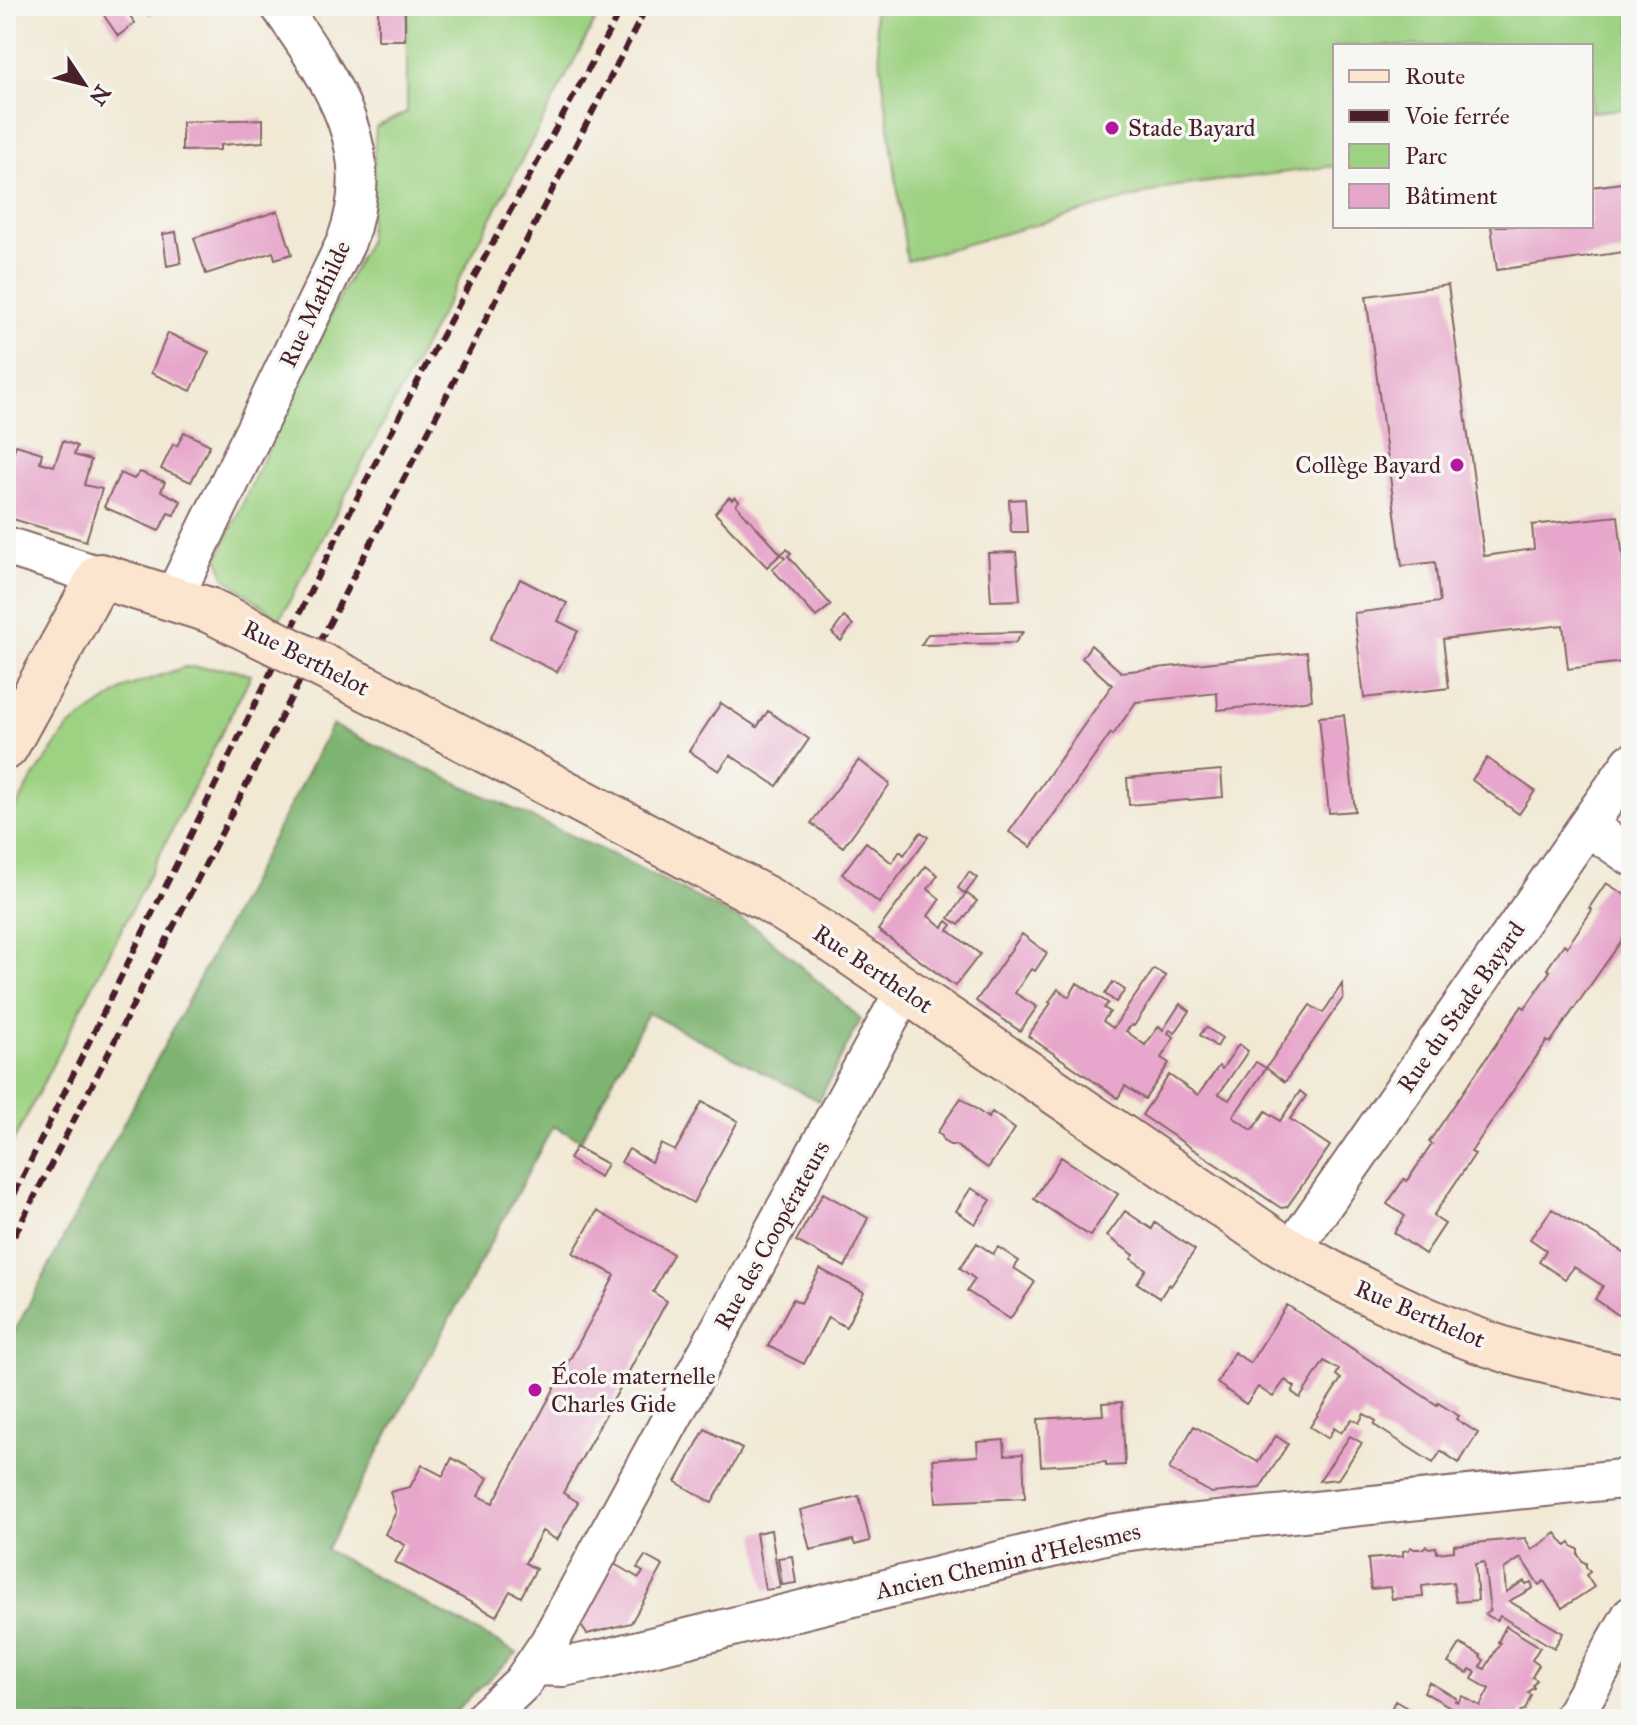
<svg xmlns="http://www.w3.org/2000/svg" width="1637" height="1725" font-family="'IM FELL Great Primer',serif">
  <rect width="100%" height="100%" fill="#f6f6f2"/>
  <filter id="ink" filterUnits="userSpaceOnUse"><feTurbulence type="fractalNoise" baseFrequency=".0125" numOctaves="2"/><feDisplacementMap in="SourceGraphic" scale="16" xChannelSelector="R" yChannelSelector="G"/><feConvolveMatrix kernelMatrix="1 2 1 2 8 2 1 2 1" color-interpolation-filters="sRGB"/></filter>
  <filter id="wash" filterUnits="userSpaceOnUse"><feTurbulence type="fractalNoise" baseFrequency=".006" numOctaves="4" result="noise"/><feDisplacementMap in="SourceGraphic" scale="32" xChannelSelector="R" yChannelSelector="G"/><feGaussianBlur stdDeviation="1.8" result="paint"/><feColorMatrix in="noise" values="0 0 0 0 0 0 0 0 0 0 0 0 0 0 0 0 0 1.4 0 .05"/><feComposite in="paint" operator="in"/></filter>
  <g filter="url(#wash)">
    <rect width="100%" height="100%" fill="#f2e9d5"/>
    <path fill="#9ed283" stroke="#747857" stroke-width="2" d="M407,6H603L280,619L225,578L218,557L323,330L368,241L376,127L407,112Z
      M873,6H1631V108L1591,112V46H1335V166L1170,187L907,261Z
      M185,667L232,669L251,675L6,1156V826L31,781L69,727L127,687Z"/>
    <path fill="#7eb471" stroke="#646a4e" stroke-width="2" d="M332,725L626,861L758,929L861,1019L819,1101L648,1013L581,1140L553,1126L326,1550L517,1653L447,1719H6V1348Z"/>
    <g id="blocks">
      <path fill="#e7a6cb" d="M114,6H123L135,23L118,36L103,14Z
        M143,6H164L149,15Z
        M378,6H405V40H378Z
        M263,119V142L220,145V150L182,151V122Z
        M1631,182V251L1497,270L1491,226H1591V187Z
        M278,211L292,254L275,259L273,252L206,274L194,238Z
        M176,232L181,263L167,266L163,234Z
        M1448,285L1484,556L1534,549L1532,525L1618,516L1631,630V661L1568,669L1563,625L1443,639L1449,688L1364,698L1354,613L1440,602L1435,562L1402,566L1366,296Z
        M168,333L209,352L191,391L151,373Z
        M184,432L210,445L191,482L161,469L173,444L177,446Z
        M63,441L77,446L74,455L91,460L84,485L102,489L86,541L6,517V455L12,457L16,445L42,453L40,462L54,466Z
        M140,472L165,482L161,491L181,501L174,515L168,513L159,531L104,507L120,473L134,479Z
        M729,497L732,500L735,497L739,501L736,505L781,554L787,549L791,553L788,556L831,605L816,617L772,569L785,558L781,554L767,567L715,513Z
        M1025,499L1027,532H1011L1009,500Z
        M1016,552L1020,600L991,601L988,553Z
        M520,579L567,603L558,621L578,631L557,672L490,639Z
        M844,617L853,625L841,641L832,633Z
        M1023,632L1015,643L921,645L928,634Z
        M1091,645L1121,672L1307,652L1312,700L1218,710L1217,693L1136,702L1113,735L1111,733L1031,847L1009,832L1112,685L1082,658Z
        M721,703L757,727L768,711L809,739L777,786L730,755L719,771L689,751Z
        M1344,715L1355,811L1329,813L1319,717Z
        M1487,758L1535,791L1519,814L1472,780Z
        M859,760L890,784L843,847L811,823Z
        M1221,770L1223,797L1129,805L1127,778Z
        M921,832L928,837L879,903L842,874L866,842L892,863L900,851L904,855Z
        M926,866L938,875L928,889L940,899L928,916L943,927L947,921L952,925L948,930L980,954L955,986L878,930Z
        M969,872L977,878L965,894L958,888Z
        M1606,883L1625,895L1631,886V927L1550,1043L1547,1041L1471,1152L1475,1154L1433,1216L1445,1224L1425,1254L1394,1233L1405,1216L1387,1204L1404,1179L1407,1181L1432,1144L1429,1142L1522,1006L1525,1008L1550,971L1547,969L1564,944L1567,947L1592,910L1589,908Z
        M966,893L977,901L959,925L949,918Z
        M1022,934L1047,953L1035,971L1031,969L1015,993L1037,1007L1020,1031L976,1001Z
        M1154,969L1166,976L1134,1026L1132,1025L1126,1031L1145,1045L1159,1026L1163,1030L1180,1004L1190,1011L1175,1033L1170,1030L1168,1033L1174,1037L1161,1058L1169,1063L1145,1099L1125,1086L1118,1098L1028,1036L1051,1003L1049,1002L1058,989L1069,997L1077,983L1108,1003L1104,1008L1110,1012L1103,1021L1113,1028Z
        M1113,982L1125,990L1116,1002L1105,994Z
        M1342,984L1343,998L1285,1082L1266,1068L1233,1117L1252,1130L1266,1111L1280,1121L1300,1091L1306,1096L1290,1119L1330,1146L1287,1207L1281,1208L1142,1115L1169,1075L1198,1095L1219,1066L1222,1069L1239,1044L1248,1051L1219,1094L1229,1100L1256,1062L1266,1068L1310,1005L1323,1013Z
        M1206,1027L1222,1038L1217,1047L1200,1035Z
        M961,1098L988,1118L992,1112L1015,1129L988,1168L955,1145H950L943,1141L942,1136L937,1133Z
        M702,1102L738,1121L693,1203L621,1162L629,1149L651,1162L661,1144L675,1151Z
        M576,1147L607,1164L600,1177L569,1159Z
        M1061,1157L1118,1194L1090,1236L1034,1199Z
        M971,1188L991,1200L975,1224L956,1211Z
        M823,1193L868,1218L845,1267L796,1241Z
        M1552,1209L1631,1257V1306L1628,1303L1620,1316L1595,1299L1603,1286L1574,1267L1565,1279L1539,1262L1546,1250L1530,1239Z
        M597,1211L673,1254L653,1292L667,1301L563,1493L578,1502L557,1540L542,1531L525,1563L536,1569L521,1597L510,1591L496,1616L395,1562L405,1545L385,1534L396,1512L390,1492L410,1487L422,1465L443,1476L452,1458L488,1478L478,1496L493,1503L615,1275L573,1253Z
        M1125,1211L1152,1229L1155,1223L1195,1250L1171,1286L1169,1284L1160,1298L1137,1283L1146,1269L1131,1259L1134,1255L1107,1236Z
        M977,1243L993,1254L998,1247L1019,1261L1014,1268L1035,1282L1010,1319L967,1291L975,1279L960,1268Z
        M820,1269L864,1292L846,1327L828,1317L804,1364L768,1346L793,1299L801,1303Z
        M1287,1305L1437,1405L1438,1403L1459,1416L1456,1419L1478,1433L1459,1463L1441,1451L1433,1463L1374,1425L1376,1421L1364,1414L1359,1423L1352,1419L1341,1433L1334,1428L1328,1438L1310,1427L1341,1379L1336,1375L1339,1370L1324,1361L1300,1398L1292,1392L1295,1387L1285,1380L1273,1397L1258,1387L1246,1404L1217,1383L1234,1352L1250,1363Z
        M1122,1402L1125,1465L1106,1466V1462L1041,1466L1038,1419L1103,1415L1102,1403Z
        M1194,1426L1258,1462L1276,1436L1288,1444L1260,1488L1212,1493L1169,1469Z
        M705,1429L742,1449L712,1503L676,1482Z
        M1350,1436L1362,1443L1338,1479L1319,1481Z
        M1004,1440L1005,1455L1023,1454L1025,1498L936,1502L933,1459L978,1456L977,1442Z
        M859,1496L870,1541L855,1545L853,1540L810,1550L800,1510Z
        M771,1530L780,1588L765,1590L756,1533Z
        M1556,1533L1566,1546L1570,1543L1573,1547L1578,1549V1555L1583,1562L1586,1563V1567L1590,1572L1586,1575L1594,1587L1562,1608L1544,1581L1539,1585L1521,1558L1504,1569L1506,1592L1524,1581L1526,1584L1531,1582L1533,1588L1509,1601L1563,1633L1554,1648L1500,1616L1497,1621L1485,1614L1490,1611L1484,1562L1475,1564L1478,1600L1456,1602L1453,1582L1422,1586L1423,1597L1392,1599L1390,1587L1371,1589L1368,1559L1403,1556V1551L1408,1550L1411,1547L1414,1549H1422L1426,1546L1429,1548L1436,1547L1437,1553L1454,1551V1545L1525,1538L1532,1550Z
        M645,1556L663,1566L631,1623L587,1634L579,1623L614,1564L639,1578L643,1572L637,1568Z
        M792,1556L796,1583L782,1585L778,1558Z
        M1506,1626L1540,1647L1532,1660L1539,1665L1532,1677L1537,1680L1533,1685L1534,1688L1530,1690L1528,1693L1531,1695L1525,1710L1521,1711L1517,1719H1472L1424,1692L1429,1682L1456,1698L1455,1701L1458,1702L1462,1696L1480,1706L1489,1689L1472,1679L1476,1672L1470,1669L1468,1673L1448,1663L1460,1644L1481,1655L1480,1657L1484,1660L1480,1667L1485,1669L1500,1643L1498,1642Z
        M1395,1701L1427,1719H1395L1388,1715Z"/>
    </g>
  </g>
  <g filter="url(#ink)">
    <use href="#blocks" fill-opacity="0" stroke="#856666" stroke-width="2"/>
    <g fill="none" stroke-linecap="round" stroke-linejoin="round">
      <g stroke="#856666" stroke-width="42">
        <path id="street" d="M6,546L100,576
          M173,599L346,242C381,148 331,80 280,6
          M1587,826L1631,856
          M1291,1251L1631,763
          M535,1666L563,1667L603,1659L1108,1534L1160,1527L1631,1478
          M484,1719L522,1683L549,1643L893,1012L906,991
          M1572,1719L1631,1616"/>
      </g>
      <g stroke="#856666" stroke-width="48">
        <path id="secondary" d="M384,697L767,899L820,932L1276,1242C1353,1287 1435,1329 1522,1355C1558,1365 1595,1372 1631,1379
          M6,747L100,576L209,610L252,631"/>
      </g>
      <use href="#street" stroke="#fff" stroke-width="38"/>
      <use href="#secondary" stroke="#fbe5cf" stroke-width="44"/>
      <path stroke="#4a1f2b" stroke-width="6" stroke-dasharray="12 6" stroke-linecap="butt" d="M6,1211L342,527L435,348L623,6
        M6,1252L647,6"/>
      <g stroke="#856666" stroke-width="48" stroke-linecap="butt">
        <path id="secondary-bridge" d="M252,631L384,697"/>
      </g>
      <use href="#secondary-bridge" stroke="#fbe5cf" stroke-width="44"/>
    </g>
  </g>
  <g fill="#b5179e" stroke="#f6f6f2" stroke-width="3">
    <circle cx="1112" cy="128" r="8"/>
    <circle cx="1457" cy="465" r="8"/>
    <circle cx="535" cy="1390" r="8"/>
  </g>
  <g text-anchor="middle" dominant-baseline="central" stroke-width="7" stroke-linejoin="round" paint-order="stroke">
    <g font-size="24" fill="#4a1f2b" stroke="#f6f6f2" text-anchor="start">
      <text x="1128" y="128">Stade Bayard</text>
      <text x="1441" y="465" text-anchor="end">Collège Bayard</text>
      <text x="551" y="1376">École maternelle<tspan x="551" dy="28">Charles Gide</tspan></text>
    </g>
    <g font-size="24" fill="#4a1f2b" stroke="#f6f6f2">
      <text transform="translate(315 304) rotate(-65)">Rue Mathilde</text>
      <text transform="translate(306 658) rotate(27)">Rue Berthelot</text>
      <text transform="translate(873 969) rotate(34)">Rue Berthelot</text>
      <text transform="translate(1461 1007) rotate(-55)">Rue du Stade Bayard</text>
      <text transform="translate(772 1235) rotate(-61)">Rue des Coopérateurs</text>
      <text transform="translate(1420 1314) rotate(23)">Rue Berthelot</text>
      <text transform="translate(1008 1561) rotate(-13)">Ancien Chemin d'Helesmes</text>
    </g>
  </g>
  <rect width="1637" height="1725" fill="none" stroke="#f6f6f2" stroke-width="32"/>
  <rect x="1333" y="44" width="260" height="184" fill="#f6f6f2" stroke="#b1a0a2" stroke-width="2"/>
  <rect x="1349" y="70" width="40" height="12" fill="#fbe5cf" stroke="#b1a0a2" stroke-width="2"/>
  <text x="1405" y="84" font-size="24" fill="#4a1f2b">Route</text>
  <rect x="1349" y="110" width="40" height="12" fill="#4a1f2b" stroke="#b1a0a2" stroke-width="2"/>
  <text x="1405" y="124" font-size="24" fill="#4a1f2b">Voie ferrée</text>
  <rect x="1349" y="144" width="40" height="24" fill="#9ed283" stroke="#b1a0a2" stroke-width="2"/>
  <text x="1405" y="164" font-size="24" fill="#4a1f2b">Parc</text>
  <rect x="1349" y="184" width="40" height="24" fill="#e7a6cb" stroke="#b1a0a2" stroke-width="2"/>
  <text x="1405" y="204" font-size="24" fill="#4a1f2b">Bâtiment</text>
  <g transform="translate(84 84) rotate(125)" stroke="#f6f6f2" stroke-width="6" paint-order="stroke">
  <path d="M0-6L14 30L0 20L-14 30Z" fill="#4a1f2b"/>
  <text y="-12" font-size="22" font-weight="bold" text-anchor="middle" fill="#4a1f2b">N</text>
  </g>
</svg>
